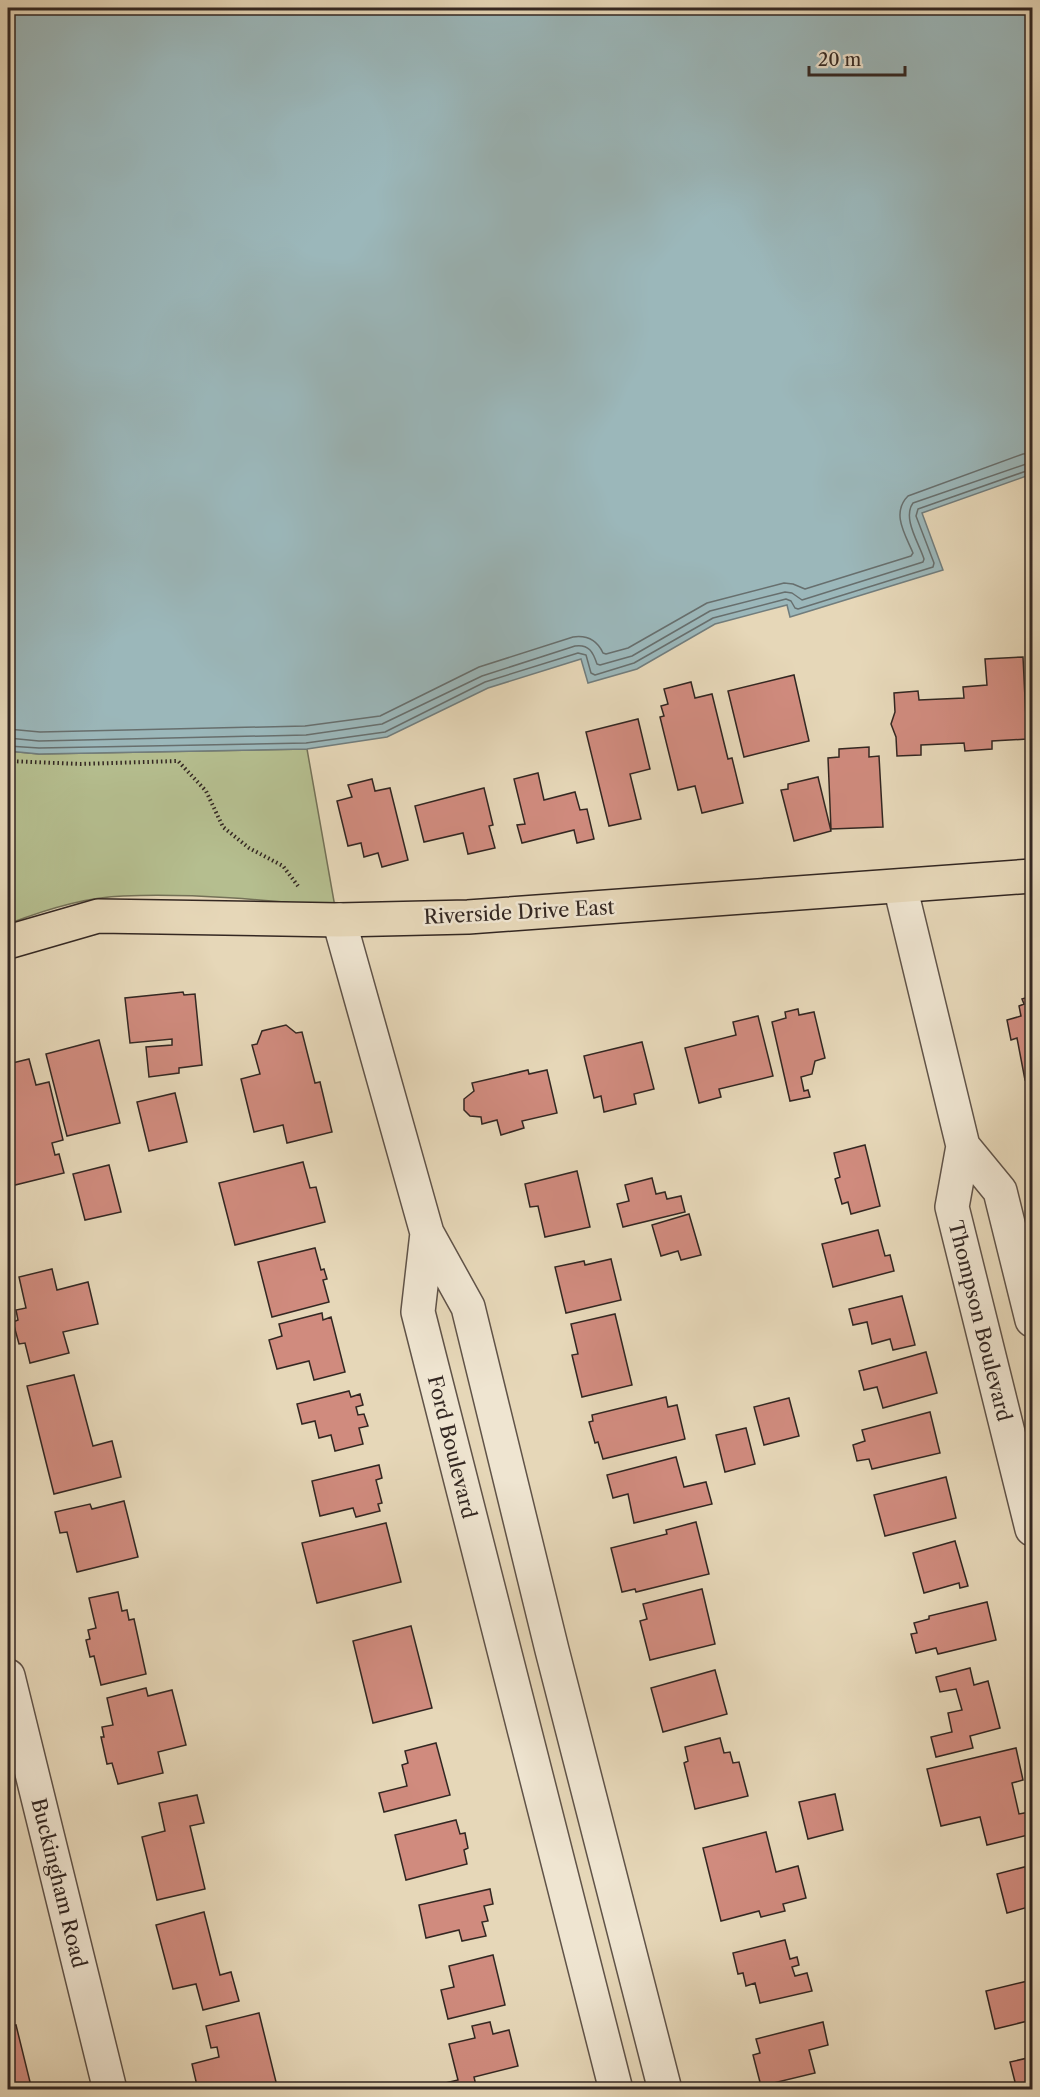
<svg xmlns="http://www.w3.org/2000/svg" width="1040" height="2097" font-family="'Libre Caslon Text',serif">
  <rect width="100%" height="100%" fill="#e6d7b8"/>
  <filter id="stains"><feTurbulence type="fractalNoise" baseFrequency=".00333" numOctaves="4"/><feColorMatrix values="0 0 0 0 .2 0 0 0 0 .09 0 0 0 0 .02 0 0 0 .5 -.17"/></filter>
  <radialGradient id="worn" r=".72"><stop offset=".6" stop-color="#630" stop-opacity="0"/><stop offset="1" stop-color="#630" stop-opacity=".3"/></radialGradient>
  <path fill="#b5be8f" stroke="#747258" stroke-width="1.5" d="M307,749L335,907C265,900 194,893 123,896C84,897 44,910 8,924V751L39,754Z"/>
  <path fill="#9bb7ba" stroke="#717d7d" stroke-width="1.5" d="M8,8H1032V474L922,513L943,570L790,617L787,605L715,624L637,669L588,683L581,659L488,688L387,737L307,749L39,754L8,751Z"/>
  <g fill="none" stroke-linecap="round" stroke-linejoin="round">
    <path stroke="#676f6e" stroke-width="1.5" d="M8,729L40,732L305,726L380,716L479,667L573,637C587,635 597,640 603,653L606,654L628,648L707,603L784,583L793,584L805,589L911,556L913,553C905,534 891,513 908,496L1023,454L1032,453
      M8,738L39,741L306,735L382,724L482,676L575,646C589,644 593,652 597,664L600,665L632,656L710,611L785,592L792,593L802,600L923,562L924,559C919,543 902,518 913,503L1032,462
      M8,746L39,748L306,743L385,732L485,682L578,653L586,655L591,673L595,675L634,663L713,618L786,599L791,601L795,608L798,609L933,567L934,563L916,516L918,509L1032,469"/>
  </g>
  <path fill="#d08b7e" stroke="#332722" stroke-width="1.5" d="M1023,657L1027,739L992,741V749L965,751L964,743L921,745V755L897,756L896,737L891,724L895,712L894,693L918,691L919,700L964,698L963,687L987,685L985,659Z
    M794,675L809,741L744,757L728,691Z
    M691,682L695,698L712,694L728,759L732,758L743,803L702,813L695,786L678,790L660,717L664,716L661,706L668,704L664,689Z
    M638,719L650,769L630,774L641,819L609,826L586,732Z
    M869,747V757L879,756L883,827L831,829L828,758L839,757V749Z
    M538,773L544,800L575,792L580,810L587,809L594,839L577,843L574,830L522,843L517,825L525,824L514,779Z
    M818,777L831,831L794,841L781,790L788,789V784Z
    M372,779L375,791L390,788L408,860L382,867L378,853L364,857L361,843L348,846L337,801L352,797L348,785Z
    M484,788L493,825L489,826L495,848L468,854L463,833L424,842L415,806Z
    M183,992L184,995L195,994L202,1065L179,1068V1073L149,1077L146,1047L172,1045V1039L130,1043L125,998Z
    M1032,996V1080H1025L1017,1038L1011,1040L1007,1020L1021,1016L1019,1006L1024,1004L1022,999Z
    M798,1009L799,1015L814,1012L825,1058L815,1061L812,1074L801,1077L804,1091L808,1090L810,1097L790,1101L772,1022L786,1018L785,1012Z
    M758,1016L773,1076L719,1089L721,1097L699,1103L685,1048L736,1035L733,1022Z
    M286,1025L296,1033L302,1032L315,1083L320,1082L332,1132L287,1143L283,1125L254,1132L241,1079L260,1074L252,1045L257,1044L262,1031Z
    M99,1040L120,1123L67,1136L46,1054Z
    M642,1042L654,1089L634,1094L636,1104L604,1112L601,1096L594,1098L584,1056Z
    M29,1059L36,1085L49,1082L63,1140L52,1143L55,1155L59,1154L64,1173L11,1186L8,1174V1064Z
    M528,1070L529,1074L547,1070L557,1113L522,1121L524,1128L501,1135L497,1120L482,1124L481,1117L470,1116L464,1110V1099L474,1091L472,1083Z
    M175,1093L187,1142L149,1151L137,1102Z
    M865,1145L880,1206L851,1214L848,1202L842,1204L835,1179L840,1177L834,1153Z
    M303,1162L310,1188L316,1187L325,1222L235,1245L219,1183Z
    M109,1165L121,1212L85,1220L73,1174Z
    M577,1171L590,1227L545,1237L538,1206L530,1207L525,1184Z
    M652,1178L656,1194L665,1192L667,1199L681,1196L685,1212L623,1227L617,1204L629,1201L625,1185Z
    M689,1214L701,1255L681,1260L678,1251L661,1256L652,1225Z
    M878,1230L885,1256L890,1255L894,1271L833,1287L822,1244Z
    M315,1248L321,1270L324,1269L327,1279L323,1280L329,1302L272,1317L258,1262Z
    M611,1259L621,1300L566,1313L555,1267L584,1261L585,1265Z
    M52,1269L57,1290L88,1282L98,1324L63,1332L69,1353L30,1363L25,1343L19,1344L13,1322L18,1320L16,1310L26,1308L19,1277Z
    M902,1296L915,1345L893,1350L890,1339L872,1344L867,1322L853,1325L849,1309Z
    M322,1313L323,1320L331,1317L345,1372L314,1380L309,1361L277,1369L269,1340L282,1336L279,1324Z
    M615,1314L632,1385L582,1397L572,1355L578,1354L571,1324Z
    M926,1352L937,1393L883,1408L877,1387L864,1390L859,1371Z
    M74,1375L93,1446L112,1441L121,1477L54,1494L27,1386Z
    M349,1391L351,1397L360,1394L363,1405L356,1407L358,1415L364,1414L368,1426L359,1428L363,1444L335,1451L331,1435L319,1438L315,1421L302,1424L297,1404Z
    M666,1397L668,1407L677,1405L685,1439L603,1459L598,1442L595,1443L589,1422L593,1421L592,1415Z
    M789,1398L799,1436L764,1445L754,1407Z
    M930,1412L940,1453L872,1469L869,1459L857,1461L853,1445L865,1441L862,1430Z
    M746,1428L755,1464L725,1472L716,1435Z
    M676,1457L684,1487L706,1482L712,1504L634,1523L628,1494L613,1498L607,1475Z
    M379,1465L382,1478L376,1480L382,1503L378,1504L380,1511L356,1517L353,1508L320,1516L312,1481Z
    M946,1477L956,1518L885,1536L874,1495Z
    M124,1501L138,1557L77,1572L67,1532L60,1533L55,1512L90,1504L92,1509Z
    M696,1522L709,1574L636,1592L635,1589L622,1592L611,1548L667,1534L666,1530Z
    M386,1523L401,1582L317,1603L302,1543Z
    M955,1541L968,1586L960,1588L959,1583L924,1593L913,1553Z
    M702,1589L715,1644L650,1660L640,1621L647,1619L643,1604Z
    M118,1592L122,1611L127,1610L129,1620L134,1619L146,1674L101,1685L94,1656L90,1657L86,1640L90,1639L88,1630L96,1628L89,1598Z
    M987,1602L996,1640L938,1654L936,1648L916,1653L911,1634L917,1633L914,1623L929,1619V1616Z
    M411,1626L432,1708L373,1723L353,1641Z
    M970,1668L974,1685L988,1681L1000,1728L970,1736L973,1748L936,1757L931,1737L952,1732L948,1713L962,1710L956,1689L940,1692L936,1677Z
    M715,1670L727,1714L663,1732L651,1688Z
    M146,1688L148,1696L172,1690L186,1745L158,1752L163,1773L118,1784L112,1763L107,1764L101,1737H104L102,1727L113,1725L107,1698Z
    M720,1738L724,1753L730,1752L733,1763L739,1762L748,1796L695,1809L684,1763L688,1761L685,1747Z
    M436,1743L450,1795L384,1812L379,1793L407,1786L402,1765L408,1763L405,1751Z
    M1016,1748L1023,1780L1012,1783L1019,1814L1030,1812L1032,1834L987,1845L980,1817L941,1826L927,1769Z
    M835,1794L843,1830L808,1839L799,1802Z
    M197,1795L204,1823L190,1826L205,1889L157,1900L142,1837L165,1831L159,1803Z
    M456,1820L460,1834L465,1833L468,1848L464,1850L467,1864L406,1880L395,1835Z
    M766,1832L776,1872L798,1866L806,1898L783,1904L785,1911L761,1917L759,1911L721,1921L703,1848Z
    M1032,1865V1906L1007,1913L997,1874Z
    M490,1889L493,1904L484,1906L488,1921L482,1922L486,1936L462,1941L459,1930L426,1938L419,1905Z
    M204,1912L220,1975L231,1972L239,2001L203,2010L196,1984L173,1989L156,1925Z
    M785,1940L790,1959L797,1957L799,1965L792,1967L795,1976L807,1973L812,1991L760,2003L755,1983L746,1986L743,1973L738,1974L733,1953Z
    M493,1955L505,2005L448,2019L441,1990L454,1987L449,1966Z
    M1032,1980V2020L995,2029L986,1991Z
    M259,2013L278,2090H198L192,2064L219,2057L217,2047L211,2048L206,2026Z
    M490,2022L493,2034L509,2030L518,2066L474,2077L477,2090H447L445,2083L458,2080L449,2044L475,2038L472,2026Z
    M823,2022L828,2045L809,2050L815,2073L761,2086L753,2055L760,2053L756,2039Z
    M16,2025L32,2090H8V2027Z
    M1032,2057V2090H1017L1010,2062Z
    M841,2084L843,2090H820Z"/>
  <g fill="none" stroke-linecap="round" stroke-linejoin="round">
    <g stroke="#605348" stroke-width="36">
      <path id="minor" d="M900,886L963,1146L952,1207L1032,1529
        M339,920L427,1233L468,1307L552,1650L665,2090
        M963,1146L1000,1191L1032,1320
        M427,1233L418,1312L616,2090
        M8,1676L110,2090"/>
    </g>
    <g stroke="#332722" stroke-width="36">
      <path id="major" d="M8,942L98,916L339,920L468,917L1032,876"/>
    </g>
    <path stroke="#332722" stroke-width="4" stroke-dasharray="1.5 3" stroke-linecap="butt" d="M8,761L80,764L178,761L206,791L223,827L249,848L283,866L298,886"/>
    <use href="#minor" stroke="#efe5d1" stroke-width="33"/>
    <use href="#major" stroke="#e6d7b8" stroke-width="33"/>
  </g>
  <g text-anchor="middle" dominant-baseline="central" stroke-width="5" stroke-linejoin="round" paint-order="stroke">
    <g font-size="20" fill="#332722" stroke="#efe5d1">
      <text transform="translate(519 912) rotate(-3)">Riverside Drive East</text>
      <text transform="translate(980 1321) rotate(76)">Thompson Boulevard</text>
      <text transform="translate(452 1447) rotate(76)">Ford Boulevard</text>
      <text transform="translate(59 1883) rotate(76)">Buckingham Road</text>
    </g>
  </g>
  <rect width="1040" height="2097" fill="none" stroke="#e6d7b8" stroke-width="30"/>
  <rect x="9" y="9" width="1022" height="2079" fill="none" stroke="#332722" stroke-width="3"/>
  <rect x="15" y="15" width="1010" height="2067" fill="none" stroke="#332722" stroke-width="1.5"/>
  <path d="M809 66v9h96v-9" fill="none" stroke="#332722" stroke-width="3"/>
  <text x="818" y="66" font-size="18" fill="#332722" stroke="#efe5d1" stroke-width="4.5" paint-order="stroke">20 m</text>
  <rect width="100%" height="100%" filter="url(#stains)"/>
  <rect width="100%" height="100%" fill="url(#worn)"/>
</svg>
